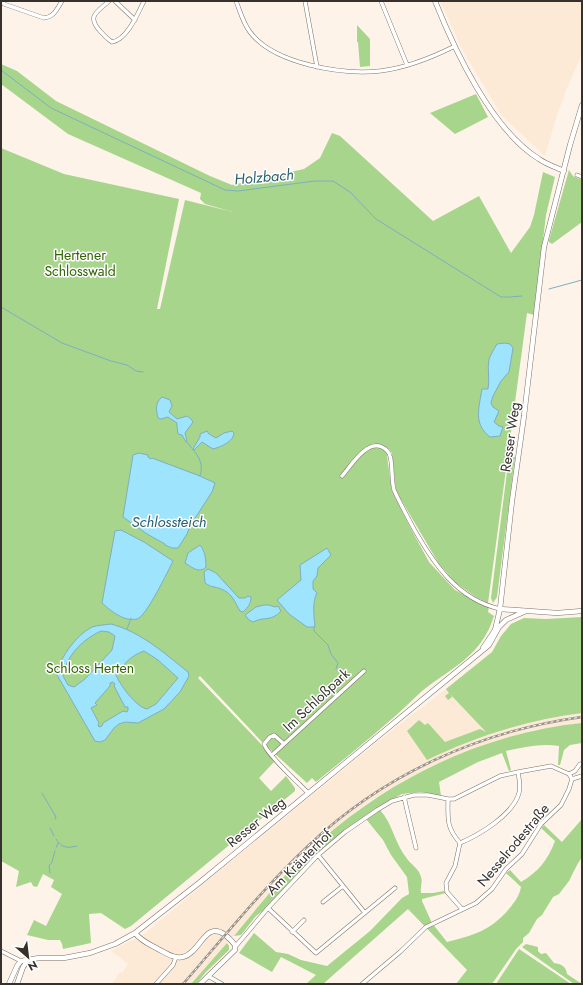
<svg xmlns="http://www.w3.org/2000/svg" width="583" height="985" font-family="Jost,sans-serif">
  <rect width="100%" height="100%" fill="#fef3e9"/>
  <path fill="#fce9d6" d="M440,1H582V54L567,88L557,115L545,156L502,116L463,51Z
    M446,689L487,733L459,745L475,739L530,722L569,715L582,713V723L533,730L479,747L427,768L367,803L320,840L299,861L191,984H112L120,972L122,973L128,964L111,951L144,934L225,866L391,731Z"/>
  <path fill="#a7d58c" d="M357,25L370,39V66L360,67L358,42H357Z
    M1,64L17,71L56,101L210,176L232,185L304,169L320,158L332,133L340,136L433,221L479,196L511,253L530,227L534,215L543,172L555,177L546,215L534,315L527,313L488,603L476,597L456,583L439,564L396,491L392,453L389,449L387,456L392,491L410,527L429,562L455,590L489,607L488,612L494,616C481,657 452,667 422,691C410,702 398,714 386,724C363,744 339,763 316,782L312,778L307,783L262,742L200,676L198,678L260,743L274,762L259,778L271,791L286,776L295,788V791L131,926L125,929L101,913L89,914L91,943L63,949L62,944L60,940H48L27,935L34,920L46,926L62,894L51,887L54,880L43,874L37,887L33,886L31,882L16,887L19,871L1,861V148L64,174L179,199L157,309H160L185,200L233,212L205,204L200,199L201,193L68,134L1,84Z
    M476,94L488,117L455,134L430,113Z
    M569,170L573,176L582,180V222L552,244L549,242V240Z
    M509,456L515,457L497,597L493,603L491,598Z
    M582,617V713C528,720 476,736 427,760L407,731L419,720L425,725L428,723L445,742L480,729L486,732L450,694L452,697L448,700L445,696L449,693L446,689L492,652L501,636L511,624L524,618L546,619Z
    M582,723V743L570,745L564,750L560,765H558L559,746C541,743 524,747 506,751L511,770L509,771L502,753L478,762L439,782L441,796L421,792L411,793L402,794L378,807L345,830L317,853L264,910L256,916L241,935L234,936C261,903 289,868 321,840C395,776 485,733 582,723Z
    M380,810C393,824 395,845 408,860C413,866 419,869 421,877C423,882 420,887 421,893H433L444,891L446,893L422,899V901L432,923L447,942C474,935 490,931 509,909C515,901 519,897 521,887L506,873L510,870L521,882C538,872 548,860 555,841L541,828L544,825L562,842L582,819V857L577,865L569,881L559,894L553,897L542,915L537,919L529,933L523,938V942L516,949L492,984H456L467,970L408,909L323,984H306L316,975L281,957L272,972L239,953L254,933L276,952L288,954L301,960L327,966L370,931L402,898L409,894L407,877L391,855L383,840L366,819Z
    M227,943L229,946V950L206,972L196,984H191Z
    M526,944L538,947V951L541,954L546,953L554,963C561,964 566,966 567,974L582,984H574L522,947Z
    M519,949L571,984H496Z"/>
  <path fill="#9ee4fd" stroke="#7faebe" fill-rule="evenodd" d="M505,343L510,344L513,348L509,372L501,381L493,396L491,403L493,407L499,411L494,422L499,426L503,427L500,436L490,437C473,424 479,408 482,389H488C490,379 487,369 489,359C491,354 494,349 497,344Z
    M162,397L170,400L172,406L169,412L177,419L187,416L191,419L193,422L185,433L187,441L186,442L182,435L178,434L177,427V423L168,417L161,419L158,418C156,409 155,403 162,397Z
    M207,431L209,434L216,438L224,433L232,431L234,433C234,441 221,447 213,449L202,442L194,450L193,449L200,437V434Z
    M139,453L148,455V457L151,459L152,458L200,476L215,483L212,492L190,526L187,534L178,548H172L165,545V544L147,534L123,517L133,455Z
    M121,530L144,542L173,561C168,571 146,617 137,619C124,622 111,611 102,603L115,531Z
    M200,545C205,551 206,559 206,567C199,574 192,567 185,563L188,553Z
    M327,548L331,555L318,568L317,576L313,581V589L317,593C312,602 314,616 315,627H307L289,614L277,600L301,580L300,565Z
    M208,569L216,573L239,598H245L248,596L251,597C251,604 248,607 243,612L240,611C235,602 231,592 221,589C214,586 212,588 205,583L204,572Z
    M264,605H269L275,607L278,606L281,611C271,622 265,616 253,622L249,620L245,615L256,607Z
    M111,624C141,632 164,653 188,672L189,676L180,692L164,709L138,723L125,722L119,724L114,728L105,740L100,742L95,741L56,673C61,657 76,635 92,627C98,625 105,625 111,624ZM101,631L109,632L115,636L112,650L85,679L74,687L68,685L63,676C66,656 83,639 101,631ZM144,651L158,660L178,678L156,704L147,709C136,707 120,685 116,675C123,664 132,655 144,651ZM113,682L115,684L114,686L125,707H128V710L127,712L123,711L103,723L102,726L99,727L98,725L99,723L91,708L97,705L95,703L110,686V683Z"/>
  <g fill="none" stroke-linecap="round" stroke-linejoin="round">
    <path stroke="#7faebe" stroke-width="1" d="M1,70L51,108L225,190L238,191L315,181H333L350,192L376,219L501,297H510L522,296
      M549,289L582,280
      M1,307L62,343L111,361L127,365L136,371L143,372
      M187,442C195,453 205,460 200,476
      M314,627V631L328,645L331,654L338,663L336,669
      M127,629L131,618
      M42,793L56,817L55,819
      M50,828L54,836
      M56,839C62,849 68,848 77,846
      M56,848L58,843
      M50,873L49,866L52,862L55,851"/>
    <g stroke="#7f7368" stroke-width="4.5">
      <path id="street" d="M2,1L4,4L44,18C54,17 57,9 62,1
        M109,1C98,12 86,15 100,31C104,35 107,39 112,42C127,40 138,13 144,1
        M115,1L135,20
        M236,1C240,11 243,23 250,32C274,64 342,75 380,71C406,68 431,58 455,46
        M305,1L317,67
        M381,1L407,65
        M577,175L582,177
        M342,476C351,466 366,440 382,447C386,449 389,452 390,456C393,466 391,478 394,490C400,503 407,516 414,529C434,564 457,599 500,609
        M284,744L274,735L270,737L264,744C268,756 298,782 308,793
        M272,755L364,671
        M572,779L582,776
        M404,797L416,848
        M448,799C448,819 446,827 460,843L455,866L446,883L447,892L462,909
        M460,843C479,835 513,815 519,793C521,786 519,779 518,772
        M318,855L365,913
        M323,902L343,886
        M268,908L316,953L395,888
        M292,932L304,920
        M235,947L268,908L318,855L345,832L377,810L392,801L414,795H428L448,799H454L500,776L518,772L551,766L569,774
        M1,951L21,961
        M208,976L222,984
        M156,984L173,965L176,957
        M362,984L400,952L426,927L476,903L492,889L506,869L522,854L541,824L561,805L569,789L572,779L569,774L575,771L580,764H582"/>
    </g>
    <g stroke="#7f7368" stroke-width="5.5">
      <path id="secondary" d="M435,1C455,51 492,130 539,159C546,164 555,167 564,171
        M500,609L557,613L582,611
        M483,648L495,630L500,609L512,501L524,416L544,247L570,145L582,105
        M135,933C141,941 149,944 158,949C166,953 174,959 183,957C200,953 205,921 224,934C228,937 232,941 235,945V950L200,984
        M9,984L17,966L21,961L39,958H64L90,953L115,944L135,933L199,883L489,645L499,627L506,620L526,611
        M17,984L23,967L29,959"/>
    </g>
    <use href="#street" stroke="#fff" stroke-width="3.5"/>
    <use href="#secondary" stroke="#fff" stroke-width="4.5"/>
    <g stroke="#9b938b" stroke-width="2.5">
      <path id="rail" d="M183,984C224,937 263,888 309,845C384,774 480,731 582,717"/>
    </g>
    <use href="#rail" stroke="#fff" stroke-width="1" stroke-dasharray="3" stroke-linecap="butt"/>
  </g>
  <g text-anchor="middle" dominant-baseline="central" stroke-width="3" stroke-linejoin="round" paint-order="stroke">
    <g font-size="14" fill="#336303" stroke="#fff">
      <text x="80" y="255">Hertener<tspan x="80" dy="16">Schlosswald</tspan></text>
      <text x="90" y="668">Schloss Herten</text>
    </g>
    <g font-size="14" fill="#36312c" stroke="#fff">
      <text transform="translate(510 437) rotate(-82)">Resser Weg</text>
      <text transform="translate(316 700) rotate(-43)">Im Schloßpark</text>
      <text transform="translate(256 822) rotate(-39)">Resser Weg</text>
      <text transform="translate(513 845) rotate(-50)">Nesselrodestraße</text>
      <text transform="translate(299 862) rotate(-45)">Am Kräuterhof</text>
    </g>
    <g font-size="15" font-style="italic" fill="#286071" stroke="#fff">
      <text transform="translate(264 177) rotate(-5)">Holzbach</text>
      <text x="169" y="522">Schlossteich</text>
    </g>
  </g>
  <rect width="583" height="985" fill="none" stroke="#36312c" stroke-width="4"/>
  <g transform="translate(28 957) rotate(152)" stroke="#ffffff" stroke-width="3" paint-order="stroke">
  <path d="M0-3L7 15L0 10L-7 15Z" fill="#36312c"/>
  <text y="-6" font-size="11" font-weight="bold" text-anchor="middle" fill="#36312c">N</text>
  </g>
</svg>
